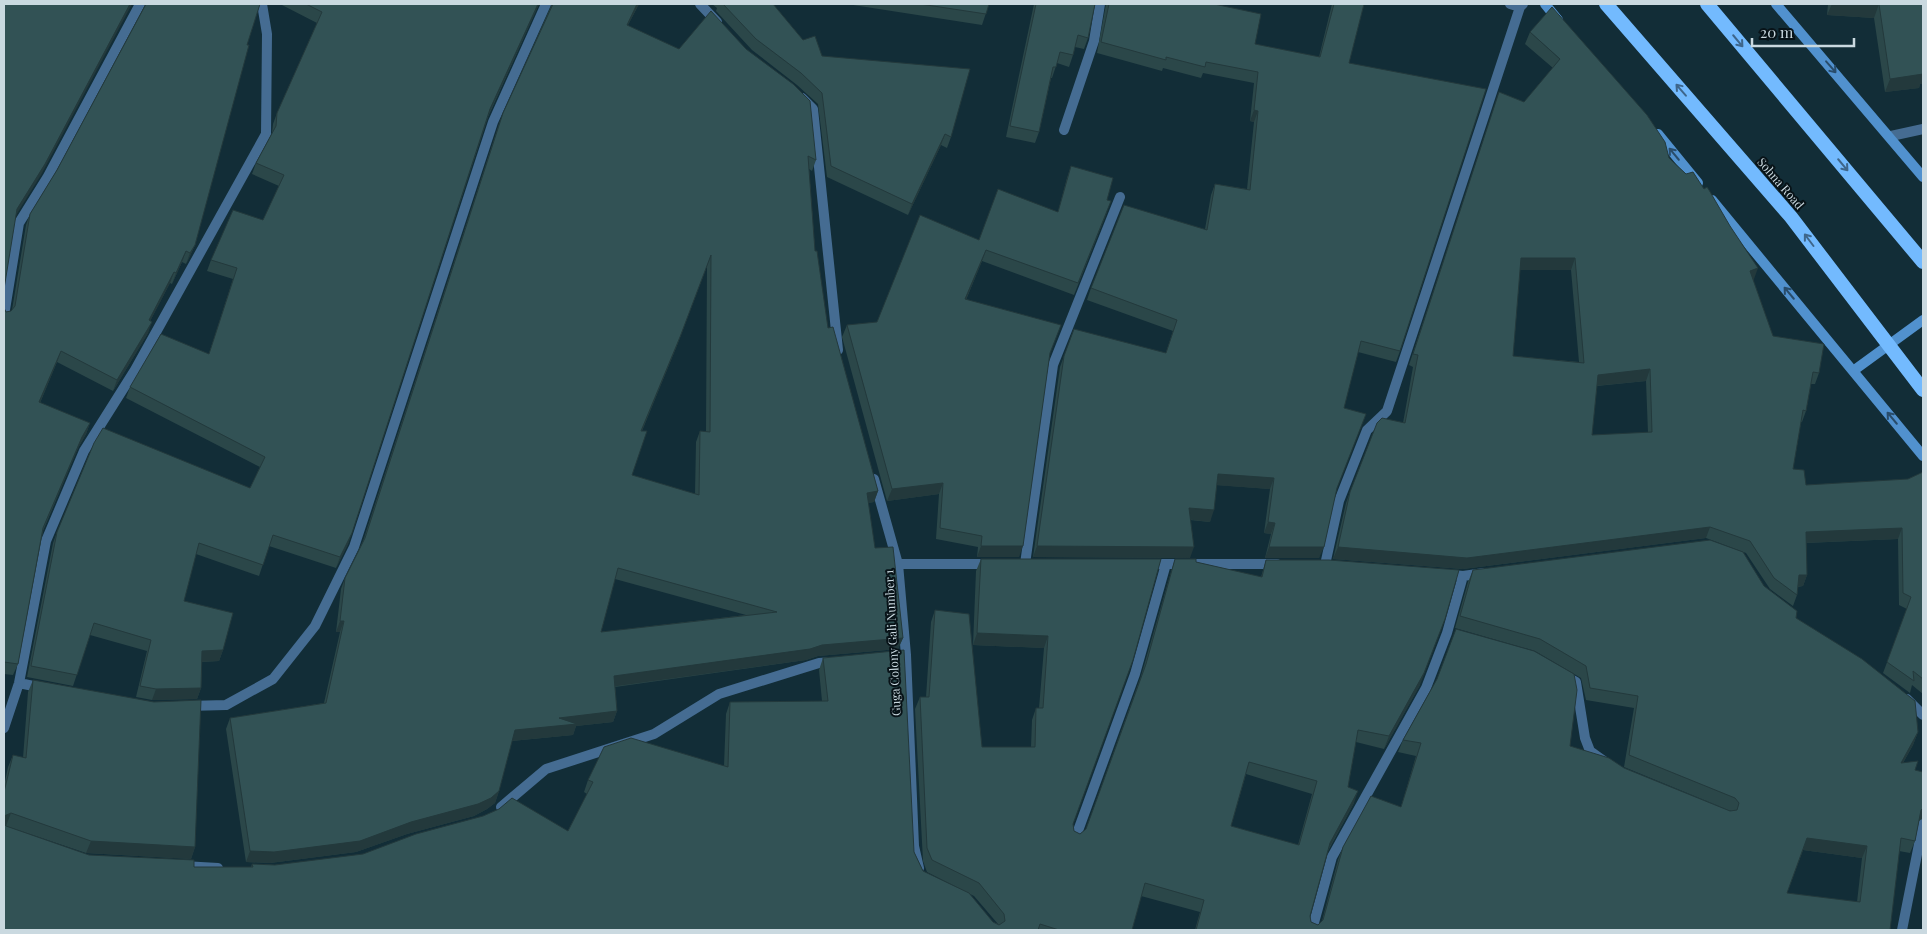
<svg xmlns="http://www.w3.org/2000/svg" width="1927" height="934" font-family="'Playfair Display',serif">
  <rect width="100%" height="100%" fill="#122d37"/>
  <g fill="none" stroke-linecap="round" stroke-linejoin="round">
    <path stroke="#456c92" stroke-width="10" d="M700,4L717,22
      M1510,4L1520,7
      M802,98L813,109L838,350
      M1064,130L1094,41L1100,4
      M1891,136L1923,129
      M4,316L19,223L47,178L140,4
      M874,479L898,564L906,655L914,846L919,868
      M898,564H992
      M1025,564L1053,365L1120,197
      M1146,564H1277
      M1325,565L1339,501L1367,430L1387,411L1520,7L1523,4
      M1444,574L1463,576L1484,573
      M1565,676L1576,682L1585,738L1590,751L1604,761
      M19,683L43,688
      M1907,699L1923,715
      M188,706L226,705L273,679L315,626L354,547L493,122L546,4
      M4,728L19,683L46,541L84,451L135,370L266,134L267,34L262,4
      M501,807L546,769L654,734L719,694L819,663L834,662
      M1075,839L1135,674L1166,564
      M183,866L218,868
      M1312,930L1332,857L1426,688L1447,633L1463,576
      M1902,930L1923,824"/>
    <path stroke="#5191ce" stroke-width="10" d="M1545,4L1558,20
      M1776,4L1923,177
      M1658,134L1698,183
      M1712,200L1923,456
      M1853,371L1923,320"/>
    <path stroke="#73bafe" stroke-width="14" d="M1606,4L1791,217L1923,390
      M1707,4L1923,262"/>
  </g>
  <path fill="#2b4749" fill-rule="evenodd" d="M145,4H260L247,45L195,245L190,256L186,264L182,262L172,284L170,283L150,321L148,333L113,391L57,362L40,403L90,423L86,434L78,448L43,531L18,664L13,675L4,674V308L6,312L11,311L12,310L26,225L30,214L57,170L145,5Z
    M280,4H539L488,117L348,544L336,568L269,546L259,576L196,554L184,601L223,650L219,661L202,662L201,688L197,699L152,700L136,697L147,651L90,635L73,686L27,677L53,543L57,532L250,488L260,467L126,398L130,387L209,354L233,279L207,271L211,260L263,220L279,186L252,174L256,163L272,133L273,124L277,113L317,23Z
    M552,4H639L628,25L816,160L812,171L809,169L815,251L828,328L878,491L874,502L868,503L875,548L903,638L898,649L818,656L806,660L615,687L617,711L613,722L576,726L573,735L512,741L499,791L495,803L487,809L474,816L407,834L356,852L270,863L246,862L226,729L230,718L324,703L340,632H336L341,589L345,578L363,541L499,124L503,113ZM707,266L706,431H700L696,442L695,494L632,475L642,431L676,348ZM615,579L746,615L601,632Z
    M712,4H773L803,40L822,56L951,137L947,148L941,145L908,215L827,177L818,104L797,85L752,50L716,11L717,8Z
    M853,4H989L982,25L853,5Z
    M1034,4H1095L1088,38L1084,49L1075,47L1073,55L1069,67L1057,63L1052,78H1051L1039,132L1035,143L1006,137Z
    M1106,4H1214L1255,44L1319,57L1332,4H1364L1349,63L1400,351L1396,362L1358,352L1344,408L1366,414L1336,490L1319,558H1265L1271,534L1264,533L1270,489L1217,485L1210,522L1190,520V558L1033,557L1060,367L1064,356L1166,353L1173,331L1087,300L1091,288L1205,229L1211,195L1215,184L1247,189L1254,122L1250,121L1254,83L1203,73L1201,78L1163,68L1162,71L1097,53Z
    M1828,4H1923V84H1920L1919,88L1885,92L1874,18L1827,15Z
    M1530,32L1669,158L1754,279L1753,280L1773,336L1819,373L1815,384H1811L1806,411L1802,422H1801L1793,469L1806,485L1908,479L1923,472V694L1912,685L1910,693L1883,673L1907,609L1899,605L1898,539L1806,543L1807,575L1803,586L1798,587L1797,595L1793,606L1770,589L1746,553L1706,538L1463,569L1333,559L1346,503L1350,492L1403,423L1413,367L1409,365L1499,92L1524,102L1553,68L1525,44ZM1520,270H1571L1579,362L1513,356ZM1646,381L1648,433L1592,435L1597,386Z
    M1071,166L1107,212L1074,295L982,261L966,300L1050,354L1019,557H977L978,547L936,539L939,494L887,501L842,337L847,325L877,322L979,240L1058,212L1067,178Z
    M981,559H1161L1073,824L1074,831L1080,834L1086,829L1141,676L1171,572L1175,559L1196,562L1261,577L1266,560L1420,685L1384,749L1356,742L1348,787L1354,803L1328,851L1310,916L1311,922L1318,925L1322,921L1338,860L1343,847L1401,807L1416,756L1398,752L1403,740L1570,746L1731,811L1624,767L1634,708L1586,700L1581,678L1535,651L1455,628L1468,582L1473,570L1764,586L1796,618L1918,732L1913,745L1903,763L1915,770L1923,818L1919,821L1915,841L1910,853L1899,851L1890,930H1195L1200,912L1141,896L1132,930H4V786L8,767L13,755L23,758L28,692L33,680L195,847L191,859L86,853L6,826L89,855L194,867H251L252,864L275,865L568,831L587,794L584,792L588,780L724,766L726,714L730,702L822,701L819,670L823,658L923,871L993,922L998,924L974,896L927,872L923,861L915,709L920,697H926L931,622L935,610L982,747H1031L1032,720L1036,708H1039L1044,648L973,645L976,571ZM1246,774L1312,794L1298,845L1231,826ZM1803,850L1862,858L1857,902L1787,893Z"/>
  <path fill="#23393c" d="M130,4H132L41,175L13,220L17,209Z
    M538,4H539L486,120L490,109Z
    M637,4H639L622,36L627,25Z
    M1832,4H1879L1874,18L1827,15Z
    M1923,71V84H1920L1919,88L1885,92L1890,79Z
    M1254,110L1258,111L1254,122L1250,121Z
    M945,134L941,145L908,215L912,204Z
    M195,245L190,256L186,264L190,253Z
    M986,250L982,261L961,311L965,299Z
    M186,251L182,262L172,284L176,273Z
    M711,255L676,348L637,442Z
    M1521,258H1575L1571,270H1517Z
    M1758,268L1754,279L1746,282L1750,271Z
    M174,272L170,283L145,331L149,320Z
    M152,322L148,333L113,391L117,380Z
    M61,351L57,362L35,414L39,402Z
    M1650,369L1646,381L1594,386L1598,375Z
    M90,423L86,434L78,448L39,540L82,437Z
    M1218,474L1274,478L1270,489L1214,485Z
    M943,483L939,494L887,501L892,489Z
    M878,491L874,502L863,504L867,493Z
    M1189,508L1214,510L1210,522L1185,519Z
    M1268,522L1275,523L1271,534L1264,533Z
    M1710,527L1706,538L1463,569L1333,559L1338,547Z
    M1902,528L1898,539L1802,543L1806,532Z
    M352,533L348,544L336,568L340,557Z
    M981,546H1023L1019,557H977Z
    M1037,546L1194,547L1190,558L1033,557Z
    M1269,547H1324L1319,558H1265Z
    M1799,575H1807L1803,586L1794,587Z
    M1445,619L1420,685L1384,749L1389,736Z
    M340,621H344L340,632H336Z
    M977,633L1048,636L1044,648L973,645Z
    M903,638L898,649L818,656L806,660L610,687L614,676L822,645Z
    M223,650L219,661L198,662L202,651Z
    M201,688L197,699L152,700L156,689Z
    M617,711L613,722L576,726L573,735L511,741L515,730L559,718Z
    M1918,732L1913,745L1896,775L1901,763Z
    M499,791L495,803L487,809L474,816L407,834L356,852L270,863L246,862L250,851L411,822Z
    M1358,791L1354,803L1325,855L1330,843Z
    M1923,808V818L1916,822L1921,810Z
    M11,813L6,826L4,827V816Z
    M1807,838L1867,846L1862,858L1803,850Z
    M91,841L195,847L191,859L86,853Z"/>
  <path fill="#325255" stroke="#23393c" fill-rule="evenodd" d="M4,4H130L45,164L17,209L4,289Z
    M146,4H260L247,45H249L195,245L190,253L186,251L176,273L174,272L149,320L152,322L117,380L61,351L39,402L90,423L82,437L43,528L18,664L4,662V308L6,312L11,311L15,306L30,214L57,170Z
    M306,4H538L490,109L352,533L340,557L273,535L263,565L199,543L184,601L233,613L223,650L202,651L201,688L156,689L140,686L151,640L94,623L77,675L31,666L57,532L94,443L103,428L250,488L265,457L130,387L161,334L209,354L237,268L211,260L233,210L263,220L284,175L256,163L276,126L277,113L322,12Z
    M553,4H637L627,25L679,49L711,11L746,49L793,84L810,101L816,160L808,156L815,251H817L828,328L833,327L878,491L867,493L875,548L893,547L903,638L822,645L810,649L614,676L617,711L559,718L577,724L515,730L499,791L491,798L478,804L411,822L360,841L274,852L250,851L230,718L326,703L344,621H340L345,578L365,538L503,113ZM711,255L710,432L700,431L699,495L632,475L647,431H641L680,337ZM618,568L777,612L601,632Z
    M723,4H773L803,40L815,36L822,56L970,69L951,137L945,134L912,204L831,166L822,93L801,73L756,39Z
    M920,4H989L986,14Z
    M1036,4H1095L1088,38L1078,35L1073,55L1060,52L1056,67H1053L1039,132L1010,126Z
    M1109,4H1214L1261,14L1255,44L1320,57L1334,4H1364L1349,63L1486,89L1400,351L1361,341L1344,408L1366,414L1337,488L1324,547H1269L1275,523L1268,522L1274,478L1218,474L1214,510L1189,508L1194,547L1037,546L1064,356L1074,329L1166,353L1177,320L1091,288L1124,205L1207,230L1215,184L1250,190L1258,111L1254,110L1258,72L1206,62L1205,67L1166,57V60L1101,42Z
    M1872,4H1923V74L1890,79L1879,4Z
    M1552,7L1647,115L1665,142L1669,158L1686,174L1693,172L1704,189L1707,187L1709,190L1730,226L1758,268L1750,271L1773,336L1824,344L1819,373L1813,372L1806,411L1803,410L1793,469L1804,470L1806,485L1908,479L1923,472V679L1913,671L1914,681L1887,662L1911,597L1903,593L1902,528L1806,532L1807,575H1799L1797,595L1774,578L1750,541L1710,527L1467,558L1338,547L1350,492L1377,423L1382,418L1405,423L1418,355L1413,354L1499,92L1524,102L1560,59L1530,32ZM1521,258H1575L1584,363L1513,356ZM1650,369L1652,432L1592,435L1598,375Z
    M1071,166L1113,178L1107,200L1111,201L1078,283L986,250L965,299L1061,325L1050,353L1023,546H981L982,536L940,528L943,483L892,489L847,325L877,322L920,215L979,240L998,189L1058,212Z
    M1710,540L1743,552L1764,586L1797,611L1796,618L1862,659L1915,701L1918,732L1901,763L1918,761L1915,770L1923,772V808L1921,810L1915,841L1901,838L1890,930H1196L1204,900L1145,883L1132,930H1059L1040,924L1038,930H4V824L6,826L89,855L194,860V867H253L252,864L275,865L363,854L416,834L483,816L499,809L512,798L568,831L593,782L588,780L604,747L631,738L728,767L730,702L828,701L823,658L904,650L914,852L923,871L969,893L993,922L999,925L1005,921L1004,914L979,883L932,860L927,848L920,697H929L935,610L969,614L982,747H1035L1036,708H1043L1048,636L977,633L981,559H1161L1133,660L1073,824L1074,831L1080,834L1086,829L1146,664L1175,559H1196V562L1262,577L1266,560H1329L1459,570L1445,619L1424,673L1389,736L1358,730L1348,787L1358,791L1330,843L1310,916L1311,922L1318,925L1323,920L1343,847L1371,796L1401,807L1421,743L1403,740L1437,679L1456,629L1534,651L1574,674L1577,690L1570,746L1609,758L1624,768L1730,811L1737,810L1739,803L1735,798L1629,755L1638,696L1590,688L1586,666L1540,639L1460,616L1473,570ZM1249,762L1317,781L1299,845L1231,826ZM1807,838L1867,846L1860,902L1787,893Z
    M33,680L154,702L201,700L195,847L91,841L11,813L4,816V792L13,755L26,758Z"/>
  <defs><path id="oneway-shaft" d="M-6 0H5M1.5-3L5.5 0L1.5 3" fill="none" stroke-width="1.6" stroke-linecap="round" stroke-linejoin="round" transform="scale(1.25)"/></defs>
  <g stroke="#3e668b">
    <use href="#oneway-shaft" transform="translate(1738 41) rotate(50)"/>
    <use href="#oneway-shaft" transform="translate(1681 90) rotate(-131)"/>
    <use href="#oneway-shaft" transform="translate(1843 165) rotate(50)"/>
    <use href="#oneway-shaft" transform="translate(1809 240) rotate(-127)"/>
  </g>
  <g stroke="#294c6a">
    <use href="#oneway-shaft" transform="translate(1831 67) rotate(49)"/>
    <use href="#oneway-shaft" transform="translate(1674 154) rotate(-130)"/>
    <use href="#oneway-shaft" transform="translate(1789 293) rotate(-130)"/>
    <use href="#oneway-shaft" transform="translate(1892 418) rotate(-130)"/>
  </g>
  <g text-anchor="middle" dominant-baseline="central" stroke-width="4" stroke-linejoin="round" paint-order="stroke">
    <g font-size="12" fill="#cad9e0" stroke="#081318">
      <text transform="translate(1781 183) rotate(49)">Sohna Road</text>
      <text transform="translate(892 643) rotate(-93)">Guga Colony Gali Number 1</text>
    </g>
  </g>
  <rect width="1927" height="934" fill="none" stroke="#cad9e0" stroke-width="10"/>
  <path d="M1752 38v8h102v-8" fill="none" stroke="#cad9e0" stroke-width="2.5"/>
  <text x="1760" y="38" font-size="15" fill="#cad9e0" stroke="#081318" stroke-width="4" paint-order="stroke">20 m</text>
</svg>
